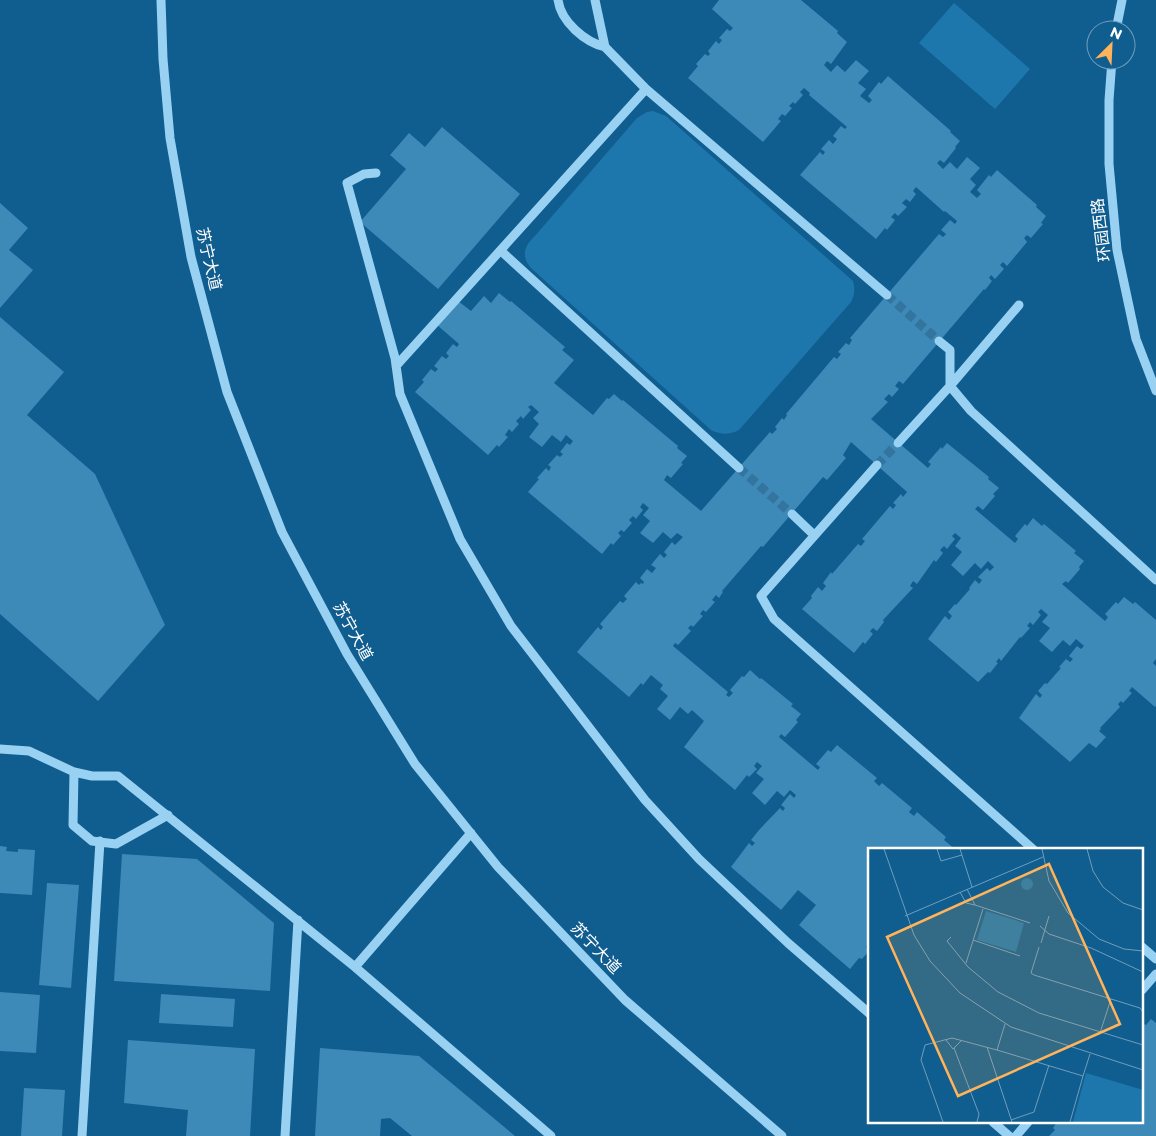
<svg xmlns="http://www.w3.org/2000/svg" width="1156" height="1136" font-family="Montserrat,'Noto Sans SC',sans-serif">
  <rect width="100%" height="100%" fill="#105d8f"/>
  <path fill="#1e77ac" d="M954,3L1030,69L995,109L919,43Z
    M653,111L666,116L853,281C855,289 855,295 851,302L739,430C729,435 721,435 711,430L531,268C521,257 524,246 534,237L637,118L647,112Z"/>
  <path fill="#3d8ab9" d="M719,0H801L838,31L837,33L847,42L831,64L827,61L824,65L831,72L837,65L845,72L856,60L869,71L858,83L866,89L860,96L869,103L872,100L868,96L879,82L881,84L888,76L951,131L950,132L960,141L955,147L956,148L944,163L940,160L937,163L943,169L950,162L957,169L967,157L980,168L970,179L976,185L970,192L977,198L981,194L977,190L989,175L991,177L997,170L1037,205L1036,207L1046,216L1041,223L1043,224L1031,238L1027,235L1024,238L1027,242L1007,266L1003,262L1000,265L1004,269L995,279L991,275L989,278L992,281L985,290L984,289L903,384L899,381L895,386L899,389L892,397L889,394L884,399L888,402L871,419L928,468L931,464L928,462L941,447L942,449L947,443L989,477L988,479L999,488L993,494L995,496L983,510L978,506L975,509L1015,543L1018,539L1015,536L1025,524L1027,526L1033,518L1042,526L1044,524L1076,551L1074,553L1084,561L1079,567L1080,569L1068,583L1066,581L1062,584L1105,621L1108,617L1105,614L1116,602L1118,604L1124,597L1133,604L1135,602L1156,620V659L1153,663L1156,666V705L1155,707L1132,687L1129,691L1132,693L1123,703L1121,701L1118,704L1120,707L1100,728L1101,729L1099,731L1106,737L1096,748L1089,743L1070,762L1019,718L1036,694L1040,698L1042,695L1038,691L1045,683L1047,684L1061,668L1059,667L1066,659L1070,662L1073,659L1069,656L1077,646L1081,649L1084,646L1076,639L1070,646L1063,640L1052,652L1039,641L1050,628L1042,622L1048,615L1041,609L1038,612L1041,615L1033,625L1030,622L1027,626L1030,628L1021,638L1020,637L1001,661L999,658L996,662L998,663L990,673L988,672L978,682L928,639L945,616L949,620L952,616L948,612L955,604L956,605L970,589L969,588L975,580L979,584L982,580L978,577L987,568L990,571L994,567L988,561L981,569L975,563L963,576L951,565L962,552L955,546L961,538L955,533L952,536L955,539L947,549L944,546L940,550L943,553L936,562L934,560L917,584L913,581L910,586L913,588L883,620L884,622L877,631L873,628L870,631L873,634L865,644L863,642L854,653L802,609L812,598L811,596L818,587L822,591L826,586L823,583L831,572L832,574L858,544L861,546L865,541L862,539L890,506L893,509L896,505L893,503L901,494L903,497L907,492L851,442L843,455L846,458L827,480L823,477L763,547L761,546L722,591L723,592L719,598L716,595L712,600L715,602L706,612L703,610L700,614L703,616L693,627L691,625L688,628L691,631L678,645L675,643L673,646L728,692L726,695L729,697L733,693L730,690L742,676L744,677L750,670L760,679L761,678L793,704L791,706L801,714L796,720L798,722L785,737L781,734L779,737L818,770L820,767L816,764L828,750L831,752L837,745L877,778L874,781L879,786L882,783L912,808L909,812L914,816L917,812L946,837L944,840L956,850H870V945L868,944L866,947L870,950L862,959L859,958L850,969L799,925L816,905L798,890L781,910L731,867L749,843L752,846L755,843L751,840L759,830L780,808L783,811L785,808L781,805L790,794L794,798L796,795L790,790L784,797L777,791L765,805L752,793L764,779L756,773L762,766L757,762L754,766L757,769L749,777L747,775L735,790L684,747L704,721L692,710L688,714L680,707L670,720L657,709L668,696L660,689L663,685L651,675L643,685L641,683L629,697L577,652L598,627L601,630L603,627L600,624L620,601L623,603L627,599L624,596L636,582L639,585L641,583L643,584L644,582L640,578L647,569L652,573L656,568L651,565L660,554L664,558L667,555L664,552L672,542L675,545L683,537L677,533L671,539L663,532L653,543L640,533L650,521L643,515L649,508L643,503L640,507L643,510L636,519L633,516L629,520L632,523L624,532L621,530L618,533L621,536L613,545L611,543L602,554L528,492L539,479L537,478L546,468L549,471L551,467L548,465L557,455L560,457L563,454L560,452L567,443L570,445L573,441L566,435L561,442L552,435L542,447L529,437L539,424L533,418L539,412L531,405L528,407L531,410L523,419L521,416L516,421L519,424L512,432L509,429L505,435L508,437L499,447L497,445L488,455L415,392L424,382L422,380L431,369L435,372L438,369L434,366L442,356L446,359L449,356L446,353L453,344L457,347L459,344L437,325L458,301L471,311L484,296L491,303L499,293L510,302L511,301L565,347L562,350L574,360L554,383L593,415L607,398L609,399L614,394L622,401L623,400L678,446L677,448L687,456L681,463L683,464L671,478L667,475L664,480L701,511L770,432L772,434L777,429L775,427L782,418L784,420L787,415L786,414L834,357L837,359L841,354L838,352L846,343L849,345L852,340L850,338L939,234L943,237L946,234L941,230L950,220L955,224L957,221L945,211L944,212L916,187L913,191L916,194L910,202L906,199L902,203L907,207L898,216L895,213L891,217L895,220L887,230L885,228L876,239L800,175L820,152L823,155L825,152L821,149L829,140L833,144L837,139L833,136L841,126L845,129L847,127L809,95L810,93L804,88L800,92L803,95L795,104L793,102L789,106L792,108L785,116L782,114L778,119L781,121L763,142L688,78L698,66L696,64L705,54L708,56L710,54L708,51L716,41L719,44L722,40L719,38L727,29L730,31L733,28L712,9Z
    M442,127L520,194L438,289L360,222L406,169L390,155L409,133L425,147Z
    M0,203L28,228L9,250L33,270L0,308Z
    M0,317L64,372L27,415L95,474L165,625L98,701L0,614Z
    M0,846L7,847L6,851L18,852V849L35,850L32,895L0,893Z
    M122,854L197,859L274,923L270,991L114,981Z
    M47,883L79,885L71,988L39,985Z
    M0,992L40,995L36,1053L0,1051Z
    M161,994L235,999L233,1027L159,1023Z
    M1151,1019L1156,1023V1136H1049L1055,1130L1053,1128L1057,1122H1142V1026L1144,1024L1146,1025Z
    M128,1040L255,1049L250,1136H186L188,1110L124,1103Z
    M320,1048L419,1056L515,1136H412L390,1118L381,1119L380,1136H315Z
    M24,1088L65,1090L62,1136H21Z"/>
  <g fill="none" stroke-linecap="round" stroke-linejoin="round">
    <path stroke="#3475a0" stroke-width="9" stroke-dasharray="9 4.5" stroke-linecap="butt" d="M887,295L939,341
      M877,465L898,443
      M739,468L792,514"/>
    <path stroke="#99d1f3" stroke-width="9" d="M161,0L163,59L170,138L191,257L227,392L282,532L347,654L415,764L498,867L625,1000L782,1136
      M558,0C561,22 585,42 605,47
      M595,0L605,47L646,89L887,295
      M1116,30L1122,0
      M1112,60L1109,100V164L1117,250L1136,339L1156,391
      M376,173L364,174L347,183L395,358L400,394L460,539L511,626L645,800L699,859L788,943L870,1014
      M501,251L739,468
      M939,341L950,350V386L971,411L1156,580
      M396,366L646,89
      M898,443L950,386L1019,305
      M877,465L761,596L774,619L1034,850
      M792,514L814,535
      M0,749L29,751L74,772L92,776H118L355,967
      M74,772L73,825L92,841L116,844L168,815
      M471,833L355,967L551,1136
      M1142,947L1156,959
      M1142,990L1156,974
      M993,1122L1009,1136
      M82,1136L100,841
      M285,1136L298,920
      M1016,1136L1028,1122"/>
  </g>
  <g text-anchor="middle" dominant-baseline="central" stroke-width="4" stroke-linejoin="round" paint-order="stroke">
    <g font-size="16" fill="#fff" stroke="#105d8f">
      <text transform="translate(1101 230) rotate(-97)">环园西路</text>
      <text transform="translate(209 259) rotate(77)">苏宁大道</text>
      <text transform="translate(353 631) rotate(61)">苏宁大道</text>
      <text transform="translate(596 948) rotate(46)">苏宁大道</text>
    </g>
  </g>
  <g transform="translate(868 848)">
    <rect width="275" height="275" fill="#105d8f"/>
    <path d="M153 36a6 6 0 1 1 12 0a6 6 0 1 1-12 0ZM118,63L156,75L148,104L109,92ZM218,225L275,242V274H205Z" fill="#1e77ac"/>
    <path fill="none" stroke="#709ebc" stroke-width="1" d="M16,1L46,87L62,113L92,145L143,179L275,222M69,1L73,13L94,7M92,1L104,39M174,1L181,33L200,65L231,91L256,101L275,103M219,1L225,23L235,39L255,55L275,62M99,41L107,57L162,75M92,44L98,55L107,57M37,68L175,9M172,78L181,86L223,100L275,124M83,89L79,93L100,119L130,144L171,165L275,197M105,92L152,108M173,95L181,68M171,99L163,125L166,127L272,160L275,164M98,115L115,61M137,176L129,202L215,228L202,274M232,185L243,151M78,192L85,201L94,192M119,199L144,274M86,200L111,266L109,274M215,228L222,206M143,272L166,264L181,217M75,274L53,212L57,197L84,190L129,202"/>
    <path fill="#ffb35a" fill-opacity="0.15" stroke="#ffb35a" stroke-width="2.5" d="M181,16L252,176L90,248L19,89Z"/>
    <rect width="275" height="275" fill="none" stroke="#fff" stroke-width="2.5"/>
  </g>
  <g transform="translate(1111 45) rotate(24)"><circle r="24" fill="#105d8f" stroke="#709ebc"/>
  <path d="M0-4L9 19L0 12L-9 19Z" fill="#ffb35a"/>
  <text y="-8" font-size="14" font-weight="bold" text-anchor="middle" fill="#ffffff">N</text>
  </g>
</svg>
